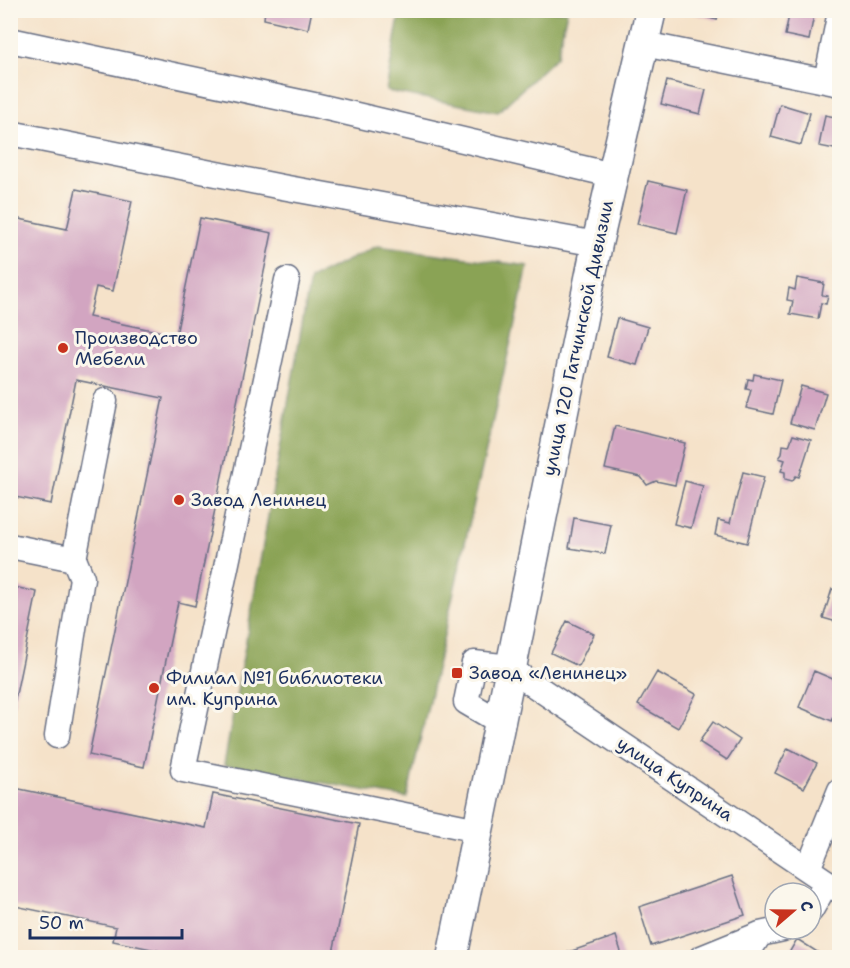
<svg xmlns="http://www.w3.org/2000/svg" width="850" height="968" font-family="'Shantell Sans',sans-serif">
  <rect width="100%" height="100%" fill="#fbf7ec"/>
  <filter id="ink" filterUnits="userSpaceOnUse"><feTurbulence type="fractalNoise" baseFrequency=".0167" numOctaves="2"/><feDisplacementMap in="SourceGraphic" scale="12" xChannelSelector="R" yChannelSelector="G"/><feConvolveMatrix kernelMatrix="1 2 1 2 8 2 1 2 1" color-interpolation-filters="sRGB"/></filter>
  <filter id="wash" filterUnits="userSpaceOnUse"><feTurbulence type="fractalNoise" baseFrequency=".008" numOctaves="4" result="noise"/><feDisplacementMap in="SourceGraphic" scale="24" xChannelSelector="R" yChannelSelector="G"/><feGaussianBlur stdDeviation="1.35" result="paint"/><feColorMatrix in="noise" values="0 0 0 0 0 0 0 0 0 0 0 0 0 0 0 0 0 1.4 0 .05"/><feComposite in="paint" operator="in"/></filter>
  <g filter="url(#wash)">
    <rect width="100%" height="100%" fill="#f5e2c9"/>
    <path fill="#8aa354" stroke="#526959" stroke-width="1.5" d="M400,11V10L567,11L557,56L498,112L386,91Z
      M377,246L528,266L407,798L224,765L310,279Z"/>
    <g id="blocks">
      <path fill="#d2a5c1" d="M265,10H312L308,29L264,19Z
        M681,10H719L717,20Z
        M790,10H815L809,40L785,35Z
        M667,81L706,90L700,114L661,104Z
        M780,104L810,113L801,145L771,137Z
        M825,115L840,118V150L819,146Z
        M648,181L687,190L677,233L637,224Z
        M76,189L132,201L113,291L96,287L89,317L176,335L200,218L272,233L195,606L178,602L144,767L89,755L163,398L76,380L51,504L10,496V217L67,229Z
        M797,278L824,283L822,295L828,296L826,304L821,303L818,319L790,314L793,301L787,300L789,288L795,290Z
        M617,318L648,327L637,365L607,357Z
        M754,374L781,380L773,414L746,408L751,390L746,389L748,379L753,380Z
        M801,386L826,393L815,430L790,423Z
        M615,426L685,443L675,485L656,481L647,485L641,477L605,469Z
        M793,435L811,440L799,477L796,476L792,481L785,479V472L781,471L785,460L779,458L782,454L783,445L789,446Z
        M743,472L764,477L747,543L715,535L718,520L730,523Z
        M685,481L703,486L691,528L674,524Z
        M574,518L611,525L605,554L569,548Z
        M10,586L37,592L12,714H10Z
        M832,589L840,591V623L823,618Z
        M567,621L594,634L578,666L551,653Z
        M814,671L840,682V703L832,721L799,707Z
        M657,672L696,694L678,728L638,705Z
        M713,722L740,740L727,760L699,742Z
        M788,748L817,763L804,788L775,773Z
        M10,787L206,828L213,794L359,824L332,958H194L113,941L116,927L10,905Z
        M732,876L745,915L651,946L639,907Z
        M616,936L623,958H554V957Z
        M797,939L822,955L821,958H786Z"/>
    </g>
  </g>
  <g filter="url(#ink)">
    <use href="#blocks" fill-opacity="0" stroke="#676e83" stroke-width="1.5"/>
    <g fill="none" stroke-linecap="round" stroke-linejoin="round">
      <g stroke="#676e83" stroke-width="27">
        <path id="minor" d="M10,40L314,105L612,175
          M644,44L840,84
          M826,81L840,12
          M10,133L282,187L597,244
          M287,280L183,770L478,830
          M10,546L74,559
          M510,669L840,891
          M500,722L466,702L474,663L511,667
          M57,736L82,578L74,559L105,401
          M808,869L840,790
          M811,910L827,882
          M751,948L760,934L783,929
          M701,958L760,934"/>
      </g>
      <g stroke="#676e83" stroke-width="33">
        <path id="major" d="M452,958L597,244L651,10"/>
      </g>
      <use href="#minor" stroke="#fff" stroke-width="24"/>
      <use href="#major" stroke="#fff" stroke-width="30"/>
    </g>
  </g>
  <g fill="#c8321e" stroke="#fbf7ec" stroke-width="2">
    <circle cx="63" cy="348" r="6"/>
    <circle cx="179" cy="500" r="6"/>
    <rect x="451" y="667" width="12" height="12" rx="3"/>
    <circle cx="154" cy="688" r="6"/>
  </g>
  <g text-anchor="middle" dominant-baseline="central" stroke-width="6" stroke-linejoin="round" paint-order="stroke">
    <g font-size="18" fill="#1b2f5e" stroke="#fbf7ec" text-anchor="start">
      <text x="75" y="338">Производство<tspan x="75" dy="21">Мебели</tspan></text>
      <text x="191" y="500">Завод Ленинец</text>
      <text x="469" y="673">Завод «Ленинец»</text>
      <text x="166" y="678">Филиал №1 библиотеки<tspan x="166" dy="21">им. Куприна</tspan></text>
    </g>
    <g font-size="18" fill="#1b2f5e" stroke="#fbf7ec">
      <text transform="translate(578 338) rotate(-78)">улица 120 Гатчинской Дивизии</text>
      <text transform="translate(675 779) rotate(34)">улица Куприна</text>
    </g>
  </g>
  <rect width="850" height="968" fill="none" stroke="#fbf7ec" stroke-width="36"/>
  <g transform="translate(793 911) rotate(70)"><circle r="28" fill="#fbf7ec" stroke="#a1a7b3" stroke-width="1.5"/>
  <path d="M0-4.5L10 22L0 15L-10 22Z" fill="#c8321e"/>
  <text y="-9" font-size="16" font-weight="bold" text-anchor="middle" fill="#1b2f5e">С</text>
  </g>
  <path d="M30 929v9h152v-9" fill="none" stroke="#1b2f5e" stroke-width="3"/>
  <text x="39" y="929" font-size="18" fill="#1b2f5e" stroke="#fbf7ec" stroke-width="4.5" paint-order="stroke">50 m</text>
</svg>
